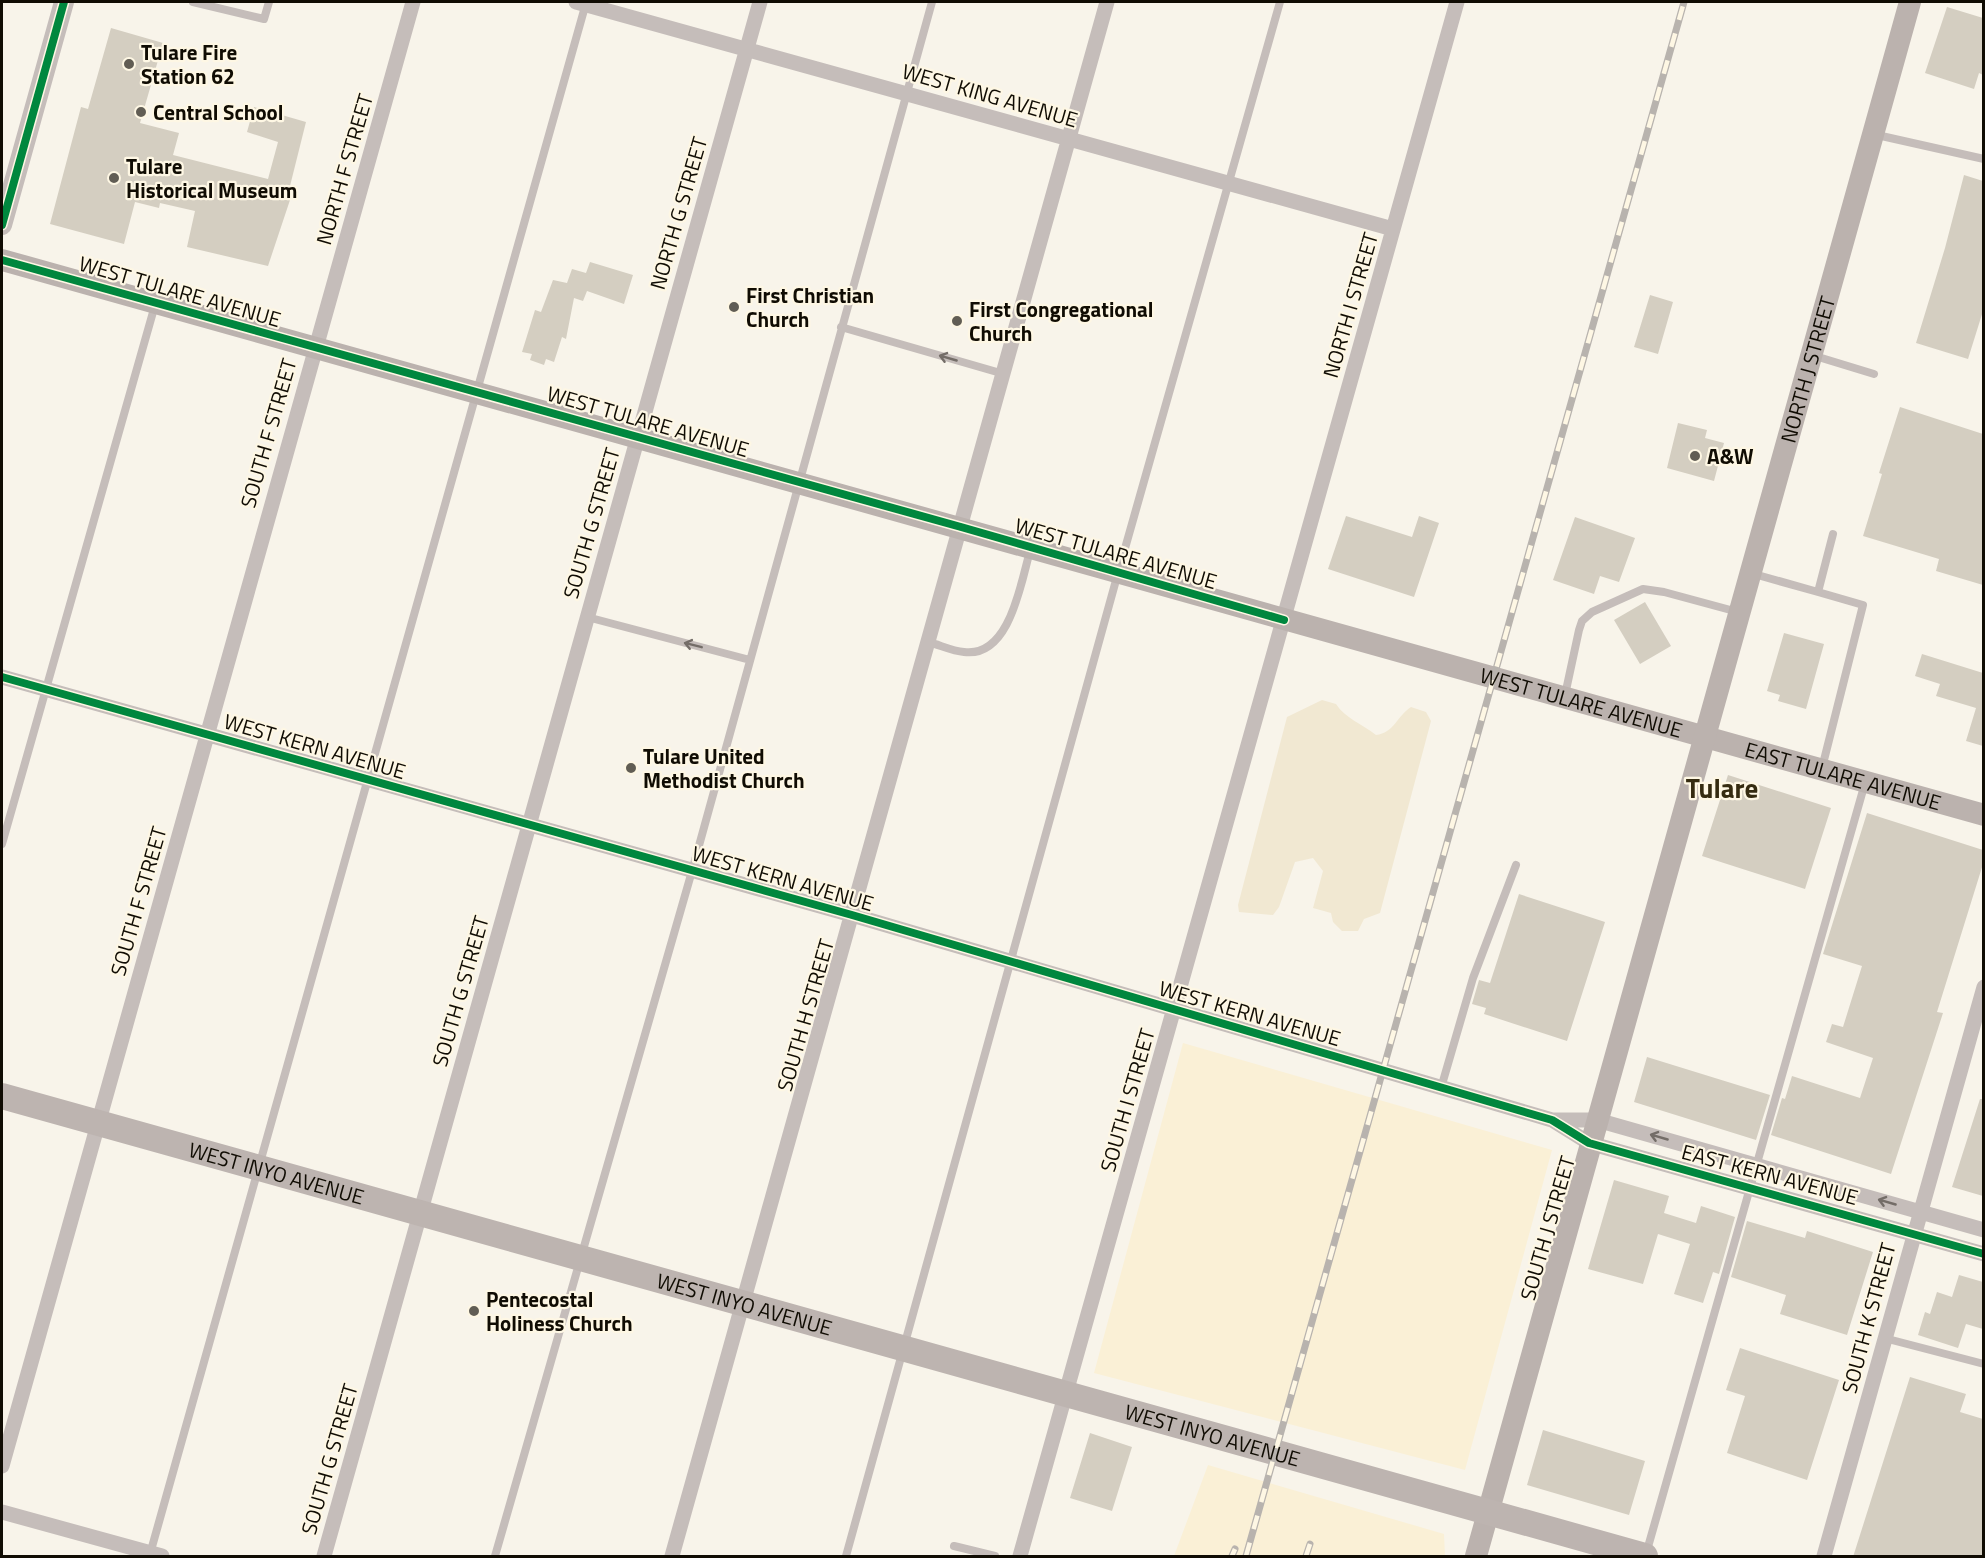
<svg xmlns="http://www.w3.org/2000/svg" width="1985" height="1558" font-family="'Titillium Web',sans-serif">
  <rect width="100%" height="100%" fill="#f8f4ea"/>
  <path fill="#faf0d6" d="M1183,1043L1552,1150L1465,1470L1094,1373Z
    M1208,1465L1444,1534L1445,1556H1174Z"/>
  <path fill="#f1e8d2" d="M1322,700L1336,704C1345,718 1362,724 1376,735C1394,733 1397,716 1411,707L1426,712L1431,721L1380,913L1364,919L1358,931H1342L1333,922L1331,913L1313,908L1323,871L1313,858L1295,862L1279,907L1273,915L1239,912L1238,905L1287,717Z"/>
  <path fill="#d4cec1" d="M1947,7L1983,18V75L1979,73L1974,89L1925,73Z
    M111,28L163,43L140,123L179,133L173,155L268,179L278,142L247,132L254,107L306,122L289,190L293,191L268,266L187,247L195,211L160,203L159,208L135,202L124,244L50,224L81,107L88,109Z
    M1964,175L1983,181V311L1968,359L1916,343L1945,248Z
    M590,262L633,275L624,304L587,291L583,301L574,298L566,339L562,337L554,362L546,359L544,365L530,360L532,354L522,352L535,310L541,312L553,280L567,283L572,269L586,273Z
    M1650,295L1673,302L1658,354L1634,347Z
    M1900,407L1983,434V585L1936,571L1939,559L1863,536L1882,474L1879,473Z
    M1678,423L1707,430L1705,438L1724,443L1714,481L1667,468Z
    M1346,516L1412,537L1419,516L1439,523L1414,597L1328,569Z
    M1575,517L1635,538L1619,582L1600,576L1594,594L1553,580Z
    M1645,602L1671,646L1640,664L1614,620Z
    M1784,633L1824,644L1806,709L1778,701L1780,695L1767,691Z
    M1922,654L1983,673V746L1966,741L1976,708L1936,696L1940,684L1915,676Z
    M1728,775L1831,808L1805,889L1702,856Z
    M1867,813L1983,850V864L1937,1012L1943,1013L1891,1174L1771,1135L1782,1098L1785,1099L1792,1076L1860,1098L1873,1058L1826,1042L1832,1024L1843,1027L1862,966L1823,954Z
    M1519,894L1605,922L1567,1041L1484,1014L1486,1008L1472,1004L1479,980L1490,983Z
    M1647,1057L1770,1095L1756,1140L1634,1102Z
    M1980,1099H1983V1196L1952,1187Z
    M1614,1180L1669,1196L1664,1213L1696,1223L1701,1206L1735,1217L1719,1274L1713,1272L1703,1303L1674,1294L1690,1244L1658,1234L1643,1284L1588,1269Z
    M1747,1221L1805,1238L1807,1231L1873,1252L1847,1335L1780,1314L1786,1295L1731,1277Z
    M1959,1275L1983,1282V1329L1966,1324L1958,1348L1918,1335L1925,1312L1930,1314L1937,1292L1952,1297Z
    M1740,1348L1839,1380L1807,1480L1727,1453L1745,1396L1726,1390Z
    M1910,1377L1966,1394L1960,1412L1983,1419V1557H1853Z
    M1543,1430L1645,1461L1629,1515L1527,1485Z
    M1090,1433L1132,1447L1112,1511L1070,1498Z"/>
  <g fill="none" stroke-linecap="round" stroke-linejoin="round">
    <path stroke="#c5bdba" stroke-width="8" d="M193,2L264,19L269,2
      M1877,135L1984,159
      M841,327L1004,374
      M1815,356L1874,374
      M1754,574L1818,592L1833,534
      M1818,592L1863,605L1822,768
      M587,617L750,660
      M928,642C940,645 952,651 964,652C1010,658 1021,582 1030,551
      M1565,695L1579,630L1582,621L1592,612L1643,589L1664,592L1738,612
      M2,844L155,305
      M1441,1088L1473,978L1516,865
      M1884,1338L1984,1364
      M954,1546L995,1556
      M150,1554C297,1037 439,519 586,3
      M1646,1554L1865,783
      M495,1556L692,871L932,2
      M846,1556L1118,573L1280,2"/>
    <path stroke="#c5bdba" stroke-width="15" d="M576,2L1393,229
      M2,677L852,915L1552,1120L1589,1143L1984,1254
      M1552,1120H1597L1984,1230
      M2,1466L413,2
      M2,1512L162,1556
      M324,1556L760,2
      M672,1556L1107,2
      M1020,1556L1457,2
      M1824,1556L1984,987"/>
    <path stroke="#c5bdba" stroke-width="20" d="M2,225L64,2"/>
    <g stroke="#bbb2ae" stroke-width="22">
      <path id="s1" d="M2,260L1984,815"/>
      <path id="s2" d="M1476,1556L1910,2"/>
    </g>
    <path stroke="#bdb4b0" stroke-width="26" id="s3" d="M2,1096L1645,1556"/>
    <g stroke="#b8b3ae" stroke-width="7">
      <path id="rail" d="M1232,1556L1235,1549
        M1246,1556L1684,2
        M1306,1556L1310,1544"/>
    </g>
    <use href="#rail" stroke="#fef7e4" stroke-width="4.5" stroke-dasharray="14" stroke-linecap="butt"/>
    <g stroke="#fef7e4" stroke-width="11">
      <path id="cycleway" d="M2,225L64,2
        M2,260L961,527L1284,620
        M2,677L852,915L1552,1120L1589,1143L1984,1254"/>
    </g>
    <use href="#cycleway" stroke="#00873e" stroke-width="8"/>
  </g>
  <defs><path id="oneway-shaft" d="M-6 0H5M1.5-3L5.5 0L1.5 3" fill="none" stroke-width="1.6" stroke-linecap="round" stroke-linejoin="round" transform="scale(1.5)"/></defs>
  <g stroke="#746d68">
    <use href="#oneway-shaft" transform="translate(948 358) rotate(-164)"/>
    <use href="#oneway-shaft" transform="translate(693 645) rotate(-166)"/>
    <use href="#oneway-shaft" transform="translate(1659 1137) rotate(-164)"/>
    <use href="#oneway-shaft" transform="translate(1887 1202) rotate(-164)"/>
  </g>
  <g fill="#615d54" stroke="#fef7e4" stroke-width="2">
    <circle cx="129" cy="64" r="6"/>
    <circle cx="141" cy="112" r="6"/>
    <circle cx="114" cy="178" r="6"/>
    <circle cx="734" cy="307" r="6"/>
    <circle cx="957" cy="321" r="6"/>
    <circle cx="1695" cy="456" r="6"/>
    <circle cx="631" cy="768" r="6"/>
    <circle cx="474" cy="1311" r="6"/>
  </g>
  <g text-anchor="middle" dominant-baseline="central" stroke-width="4.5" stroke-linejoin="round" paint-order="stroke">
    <g font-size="21" font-weight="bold" fill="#100c03" stroke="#fef7e4" text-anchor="start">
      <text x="141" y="52">Tulare Fire<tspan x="141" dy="24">Station 62</tspan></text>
      <text x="153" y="112">Central School</text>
      <text x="126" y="166">Tulare<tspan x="126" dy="24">Historical Museum</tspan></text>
      <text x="746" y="295">First Christian<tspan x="746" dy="24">Church</tspan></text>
      <text x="969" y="309">First Congregational<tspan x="969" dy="24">Church</tspan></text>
      <text x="1707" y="456">A&amp;W</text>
      <text x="643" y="756">Tulare United<tspan x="643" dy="24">Methodist Church</tspan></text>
      <text x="486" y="1299">Pentecostal<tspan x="486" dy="24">Holiness Church</tspan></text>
    </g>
    <g font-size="21" fill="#100c03" stroke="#fef7e4">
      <text transform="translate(990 95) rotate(16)">WEST KING AVENUE</text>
      <text transform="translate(344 169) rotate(-74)">NORTH F STREET</text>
      <text transform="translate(678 213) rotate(-74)">NORTH G STREET</text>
      <text transform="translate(180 291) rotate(16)">WEST TULARE AVENUE</text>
      <text transform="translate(1350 305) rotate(-74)">NORTH I STREET</text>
      <text stroke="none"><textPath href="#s2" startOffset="1232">NORTH J STREET</textPath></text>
      <text transform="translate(648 421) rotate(16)">WEST TULARE AVENUE</text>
      <text transform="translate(268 433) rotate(-74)">SOUTH F STREET</text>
      <text transform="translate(591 523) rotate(-74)">SOUTH G STREET</text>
      <text transform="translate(1116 553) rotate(16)">WEST TULARE AVENUE</text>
      <text stroke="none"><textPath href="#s1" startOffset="1640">WEST TULARE AVENUE</textPath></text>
      <text transform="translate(315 746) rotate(16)">WEST KERN AVENUE</text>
      <text stroke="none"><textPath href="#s1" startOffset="1912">EAST TULARE AVENUE</textPath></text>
      <text transform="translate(783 878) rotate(16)">WEST KERN AVENUE</text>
      <text transform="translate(138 901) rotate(-74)">SOUTH F STREET</text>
      <text transform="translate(460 991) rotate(-74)">SOUTH G STREET</text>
      <text transform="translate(1250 1013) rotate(16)">WEST KERN AVENUE</text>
      <text transform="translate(805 1015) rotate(-74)">SOUTH H STREET</text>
      <text transform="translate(1127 1100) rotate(-74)">SOUTH I STREET</text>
      <text stroke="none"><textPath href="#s3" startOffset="285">WEST INYO AVENUE</textPath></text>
      <text transform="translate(1770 1174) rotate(15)">EAST KERN AVENUE</text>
      <text transform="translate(1547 1228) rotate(-74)">SOUTH J STREET</text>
      <text stroke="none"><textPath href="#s3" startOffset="771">WEST INYO AVENUE</textPath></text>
      <text transform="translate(1868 1318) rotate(-75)">SOUTH K STREET</text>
      <text stroke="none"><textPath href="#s3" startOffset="1257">WEST INYO AVENUE</textPath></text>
      <text transform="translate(329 1459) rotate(-74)">SOUTH G STREET</text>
    </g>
    <g font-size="27" font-weight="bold" fill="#352b10" stroke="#fef7e4">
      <text x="1722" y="787">Tulare</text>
    </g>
  </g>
  <rect width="1985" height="1558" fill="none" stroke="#100c03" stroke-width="6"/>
</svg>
